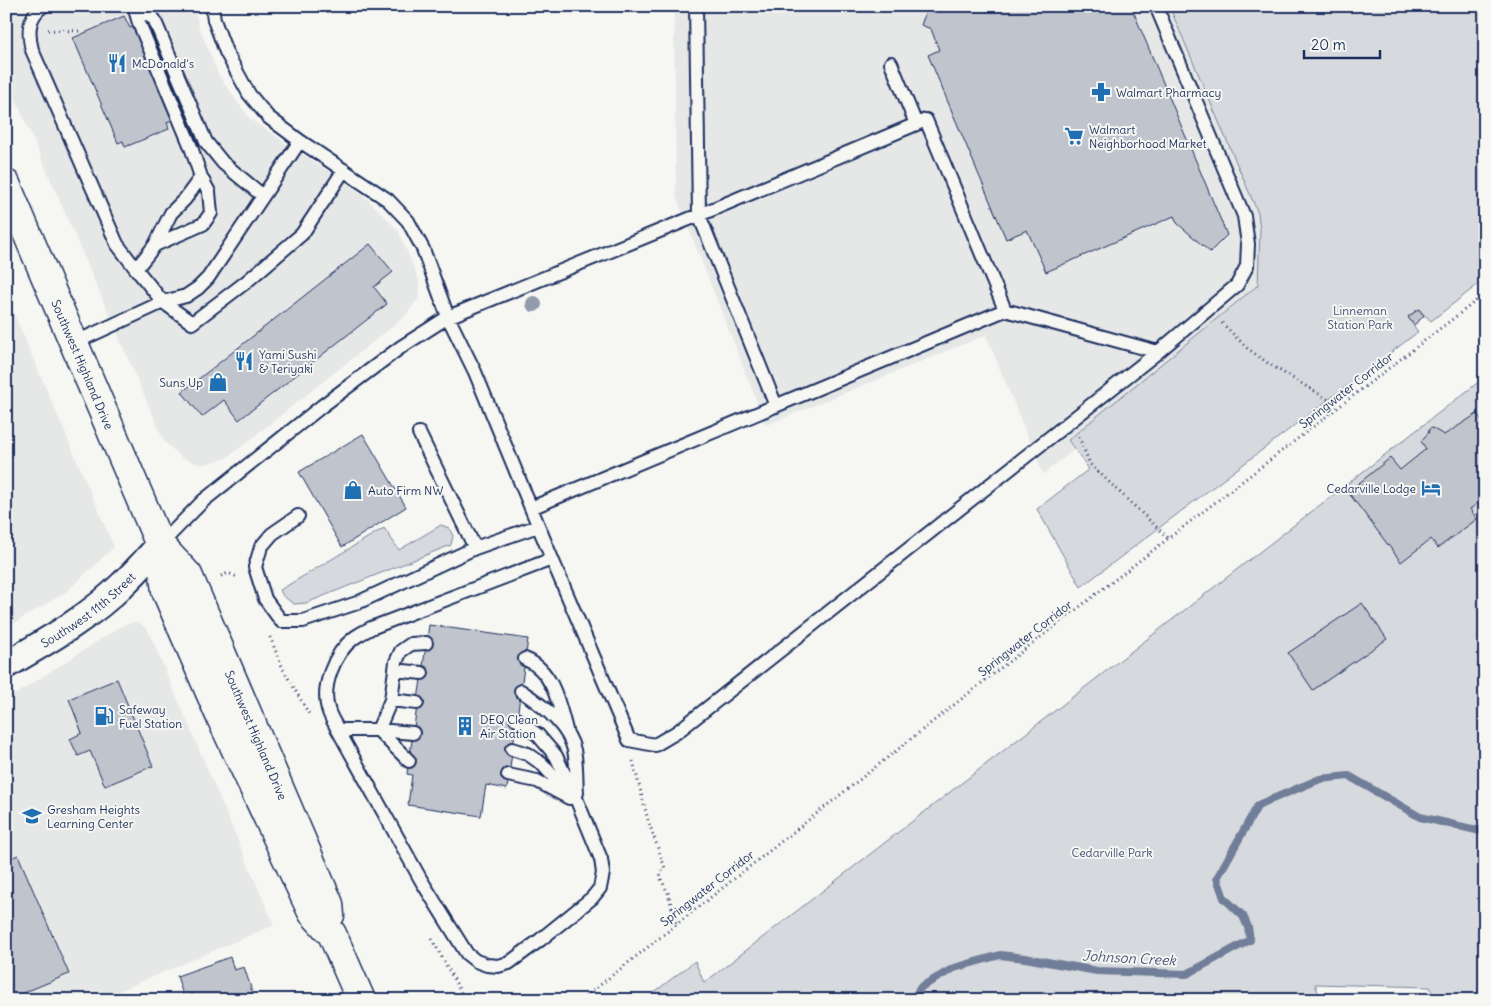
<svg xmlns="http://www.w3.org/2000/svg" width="1491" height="1006" font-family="Delius,sans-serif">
  <rect width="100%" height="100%" fill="#f6f6f2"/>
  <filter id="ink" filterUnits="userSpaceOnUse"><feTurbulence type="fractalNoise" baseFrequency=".02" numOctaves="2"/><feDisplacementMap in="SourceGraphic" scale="10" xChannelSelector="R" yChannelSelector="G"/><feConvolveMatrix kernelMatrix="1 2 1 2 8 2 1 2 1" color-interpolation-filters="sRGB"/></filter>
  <g filter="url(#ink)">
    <path fill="#e6e7e7" d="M6,6H194L199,27L219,76L250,119L361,193L398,230L419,280L420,297L402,319L227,458L202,465L182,458L164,441L6,77Z
      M674,6H1167L1298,275L1043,474L986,335L766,425L676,196Z
      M6,295L114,547L66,592L6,628Z
      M135,622L141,624L148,630L274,925L98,1000H6V700L123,625Z"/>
    <path fill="#d6d9dd" stroke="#78849e" d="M1169,6H1485V279L1431,321L1418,309L1408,317L1418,332L1081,587L1037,509L1089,469L1068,440L1258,285L1260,230L1258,213Z
      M1485,377V1000H1436L1430,987L1315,984L1321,1000H644L695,961L704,983Z
      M441,525L449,528L453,536L451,545L306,603L294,604L283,596L280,590L384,528L399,550Z"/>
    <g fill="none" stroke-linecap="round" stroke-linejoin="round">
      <path stroke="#717e99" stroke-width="8" d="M912,1000L921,987L954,968L1000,955L1025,958L1097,971L1187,974L1250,940L1248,927L1243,916L1224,898L1217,878L1258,805L1320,779L1349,776L1420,817L1485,832"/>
    </g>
    <path fill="#c0c4cd" stroke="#1b2f5e" d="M928,6H1131L1227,235L1210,252L1177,223L1174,216L1046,272L1027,230L1006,239L928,55L939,50L931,29L921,25Z
      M124,16L130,28L135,26L162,89L159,90L172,120L167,122L169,129L125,147L123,141L118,143L73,38Z
      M370,244L393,272L374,287L387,304L239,420L224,400L202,417L182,392Z
      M1419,309L1424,316L1414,325L1408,317Z
      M1477,414L1485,424V498L1470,509L1477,519L1438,548L1431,539L1401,562L1348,492L1390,458L1400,470L1426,449L1421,441L1429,432L1428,430L1432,428L1444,435Z
      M363,434L406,507L342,547L299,472Z
      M1362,603L1387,639L1313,690L1288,653Z
      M429,625L528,639L507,789L486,785L481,816L408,805L412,775L407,774Z
      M117,679L153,766L105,786L90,751L78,756L70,739L82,733L69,699Z
      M18,855L69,974L6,1000V860Z
      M230,957L234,970L244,967L255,1000H195L193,994L184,998L177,976Z"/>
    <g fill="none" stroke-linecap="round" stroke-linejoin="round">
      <g stroke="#1b2f5e" stroke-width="16">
        <path id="service" d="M43,6C27,17 28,34 32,50L117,244L136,269L163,302L192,323L246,282L302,234L344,170
          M134,6L139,23L191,147L201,177L209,192L211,213L203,224L155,245L136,269
          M135,6L154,19L206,142L223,163L263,196
          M212,6L214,20L226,52L249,94L268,117L300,141L388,200L408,221L423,249L448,317L475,372L552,559L629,740L655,745L677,732L1158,352L1237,285L1247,266L1248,244L1244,216L1156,6
          M696,6L699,215L776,406
          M891,63L916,124
          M155,245L171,213L185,199L201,177
          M1005,310L1158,352
          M74,343L163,302L186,296L198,288L208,278L300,141
          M419,433L475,548
          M298,516L272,534L261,547L255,567L265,599L281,621H303L357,603L475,548L538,526
          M160,545L203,501L322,406L401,347L448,317L699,215L926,120L1005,310L531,508
          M525,659C553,670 559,704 566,730
          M395,670L422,673
          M521,691C541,704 568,725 574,750C577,764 576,779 577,793
          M391,700L417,703
          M516,719L538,735L556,756L578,803L601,859L603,873L600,888L592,898L540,940L509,963L498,966L487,965L476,961L467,954L421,880L338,730C335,724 331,718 329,712C320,688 334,653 354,638C359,634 366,631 371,628L552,559
          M338,730H378L413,733
          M512,749L528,754L542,764L569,794
          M409,761L378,730L391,700L396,662L401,651L411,644L426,643
          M508,775L537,781L569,798"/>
      </g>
      <g stroke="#1b2f5e" stroke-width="30">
        <g id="minor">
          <path id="s1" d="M6,665C47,641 90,617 123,584C136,572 148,558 160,545"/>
        </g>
      </g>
      <g stroke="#1b2f5e" stroke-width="31">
        <g id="secondary">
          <path id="s2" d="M6,184L160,545L166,591L221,718L312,912L332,934L361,1000"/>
          <path id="s3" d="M160,545L188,575L329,904L330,915"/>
        </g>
      </g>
      <path stroke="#1b2f5e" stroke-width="3" stroke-dasharray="1 4" stroke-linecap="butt" d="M6,11L15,15
        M48,30L80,31
        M1222,323L1247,348L1269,364L1339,406
        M1079,437L1090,464L1168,538
        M221,576L228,573L237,577
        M270,637L283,669L309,714
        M633,761L648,820L665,868L661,872L660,877L668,893L676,923
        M432,939L465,1000
        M581,1000L1007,663L1485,294"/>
      <use href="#service" stroke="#f6f6f2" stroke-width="12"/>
      <use href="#minor" stroke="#f6f6f2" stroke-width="26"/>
      <use href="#secondary" stroke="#f6f6f2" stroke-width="28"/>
    </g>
    <circle fill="#929bae" cx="534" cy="304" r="8"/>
  </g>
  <defs>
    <g id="restaurant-bare" transform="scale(1.5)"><path d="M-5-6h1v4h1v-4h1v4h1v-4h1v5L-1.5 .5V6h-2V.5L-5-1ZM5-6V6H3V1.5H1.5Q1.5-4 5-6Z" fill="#1f6fb2" stroke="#f6f6f2" stroke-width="2.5" paint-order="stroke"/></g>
    <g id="pharmacy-bare" transform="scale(1.5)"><path d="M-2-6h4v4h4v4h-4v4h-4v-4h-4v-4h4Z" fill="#1f6fb2" stroke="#f6f6f2" stroke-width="2.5" paint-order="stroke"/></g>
    <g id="supermarket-bare" transform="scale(1.5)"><path d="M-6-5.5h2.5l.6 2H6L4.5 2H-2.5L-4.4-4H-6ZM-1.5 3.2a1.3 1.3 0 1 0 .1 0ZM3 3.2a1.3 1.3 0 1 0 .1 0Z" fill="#1f6fb2" stroke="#f6f6f2" stroke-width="2.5" paint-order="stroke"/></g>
    <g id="shop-bare" transform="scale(1.5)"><path d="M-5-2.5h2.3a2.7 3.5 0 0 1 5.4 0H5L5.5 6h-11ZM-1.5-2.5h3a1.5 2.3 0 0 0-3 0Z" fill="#1f6fb2" stroke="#f6f6f2" stroke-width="2.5" paint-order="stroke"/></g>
    <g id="hotel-bare" transform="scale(1.5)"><path d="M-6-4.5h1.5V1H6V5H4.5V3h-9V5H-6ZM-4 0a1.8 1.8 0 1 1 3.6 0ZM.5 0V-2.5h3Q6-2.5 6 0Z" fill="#1f6fb2" stroke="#f6f6f2" stroke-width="2.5" paint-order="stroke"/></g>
    <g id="fuel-bare" transform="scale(1.5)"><path d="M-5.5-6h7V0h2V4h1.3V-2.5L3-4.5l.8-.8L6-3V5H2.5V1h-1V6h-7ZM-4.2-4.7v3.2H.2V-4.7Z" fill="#1f6fb2" stroke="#f6f6f2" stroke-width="2.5" paint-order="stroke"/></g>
    <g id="building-bare" transform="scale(1.5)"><path d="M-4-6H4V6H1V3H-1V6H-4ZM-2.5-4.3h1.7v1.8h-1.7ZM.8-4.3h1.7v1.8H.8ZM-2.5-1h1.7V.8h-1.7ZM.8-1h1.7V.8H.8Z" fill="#1f6fb2" stroke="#f6f6f2" stroke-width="2.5" paint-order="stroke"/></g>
    <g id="school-bare" transform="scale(1.5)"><path d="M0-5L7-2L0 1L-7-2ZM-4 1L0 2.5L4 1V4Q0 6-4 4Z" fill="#1f6fb2" stroke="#f6f6f2" stroke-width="2.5" paint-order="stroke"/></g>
  </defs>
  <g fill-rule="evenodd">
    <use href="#restaurant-bare" x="117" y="63"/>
    <use href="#pharmacy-bare" x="1101" y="92"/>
    <use href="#supermarket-bare" x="1074" y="136"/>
    <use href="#restaurant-bare" x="244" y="361"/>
    <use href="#shop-bare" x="218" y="382"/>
    <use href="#hotel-bare" x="1431" y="488"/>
    <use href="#shop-bare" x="353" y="490"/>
    <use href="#fuel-bare" x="104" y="716"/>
    <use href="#building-bare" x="465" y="726"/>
    <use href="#school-bare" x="32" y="816"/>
  </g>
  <g text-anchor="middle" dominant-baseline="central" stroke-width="4" stroke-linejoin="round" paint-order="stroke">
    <g font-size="12" fill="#1b2f5e" stroke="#f6f6f2" text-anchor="start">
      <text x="132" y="63">McDonald's</text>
      <text x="1116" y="92">Walmart Pharmacy</text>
      <text x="1089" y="129">Walmart<tspan x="1089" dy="14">Neighborhood Market</tspan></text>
      <text x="259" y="354">Yami Sushi<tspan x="259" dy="14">&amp; Teriyaki</tspan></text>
      <text x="203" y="382" text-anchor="end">Suns Up</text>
      <text x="1416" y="488" text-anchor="end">Cedarville Lodge</text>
      <text x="368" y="490">Auto Firm NW</text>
      <text x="119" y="709">Safeway<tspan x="119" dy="14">Fuel Station</tspan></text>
      <text x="480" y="719">DEQ Clean<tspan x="480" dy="14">Air Station</tspan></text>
      <text x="47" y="809">Gresham Heights<tspan x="47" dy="14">Learning Center</tspan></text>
    </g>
    <g font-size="12" fill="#405177" stroke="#f6f6f2">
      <text x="1360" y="310">Linneman<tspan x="1360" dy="14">Station Park</tspan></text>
      <text x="1112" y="852">Cedarville Park</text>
    </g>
    <g font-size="12" fill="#1b2f5e" stroke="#f6f6f2">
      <text stroke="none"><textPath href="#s2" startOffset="196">Southwest Highland Drive</textPath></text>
      <text transform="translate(1346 390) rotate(-38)">Springwater Corridor</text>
      <text stroke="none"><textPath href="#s1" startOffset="99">Southwest 11th Street</textPath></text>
      <text transform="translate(1025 638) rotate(-38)">Springwater Corridor</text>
      <text stroke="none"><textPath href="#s3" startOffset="215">Southwest Highland Drive</textPath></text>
      <text transform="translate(707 888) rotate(-38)">Springwater Corridor</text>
    </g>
    <g font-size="14" font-style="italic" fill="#46567b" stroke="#f6f6f2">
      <text transform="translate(1129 958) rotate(3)">Johnson Creek</text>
    </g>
  </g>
  <rect width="1491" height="1006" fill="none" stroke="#f6f6f2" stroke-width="25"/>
  <rect x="12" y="12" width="1466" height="981" fill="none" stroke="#1b2f5e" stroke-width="2" filter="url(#ink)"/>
  <path d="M1304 50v8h76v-8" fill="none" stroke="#1b2f5e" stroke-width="2.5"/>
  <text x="1311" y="50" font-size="15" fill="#1b2f5e" stroke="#f6f6f2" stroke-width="4" paint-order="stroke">20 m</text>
</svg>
